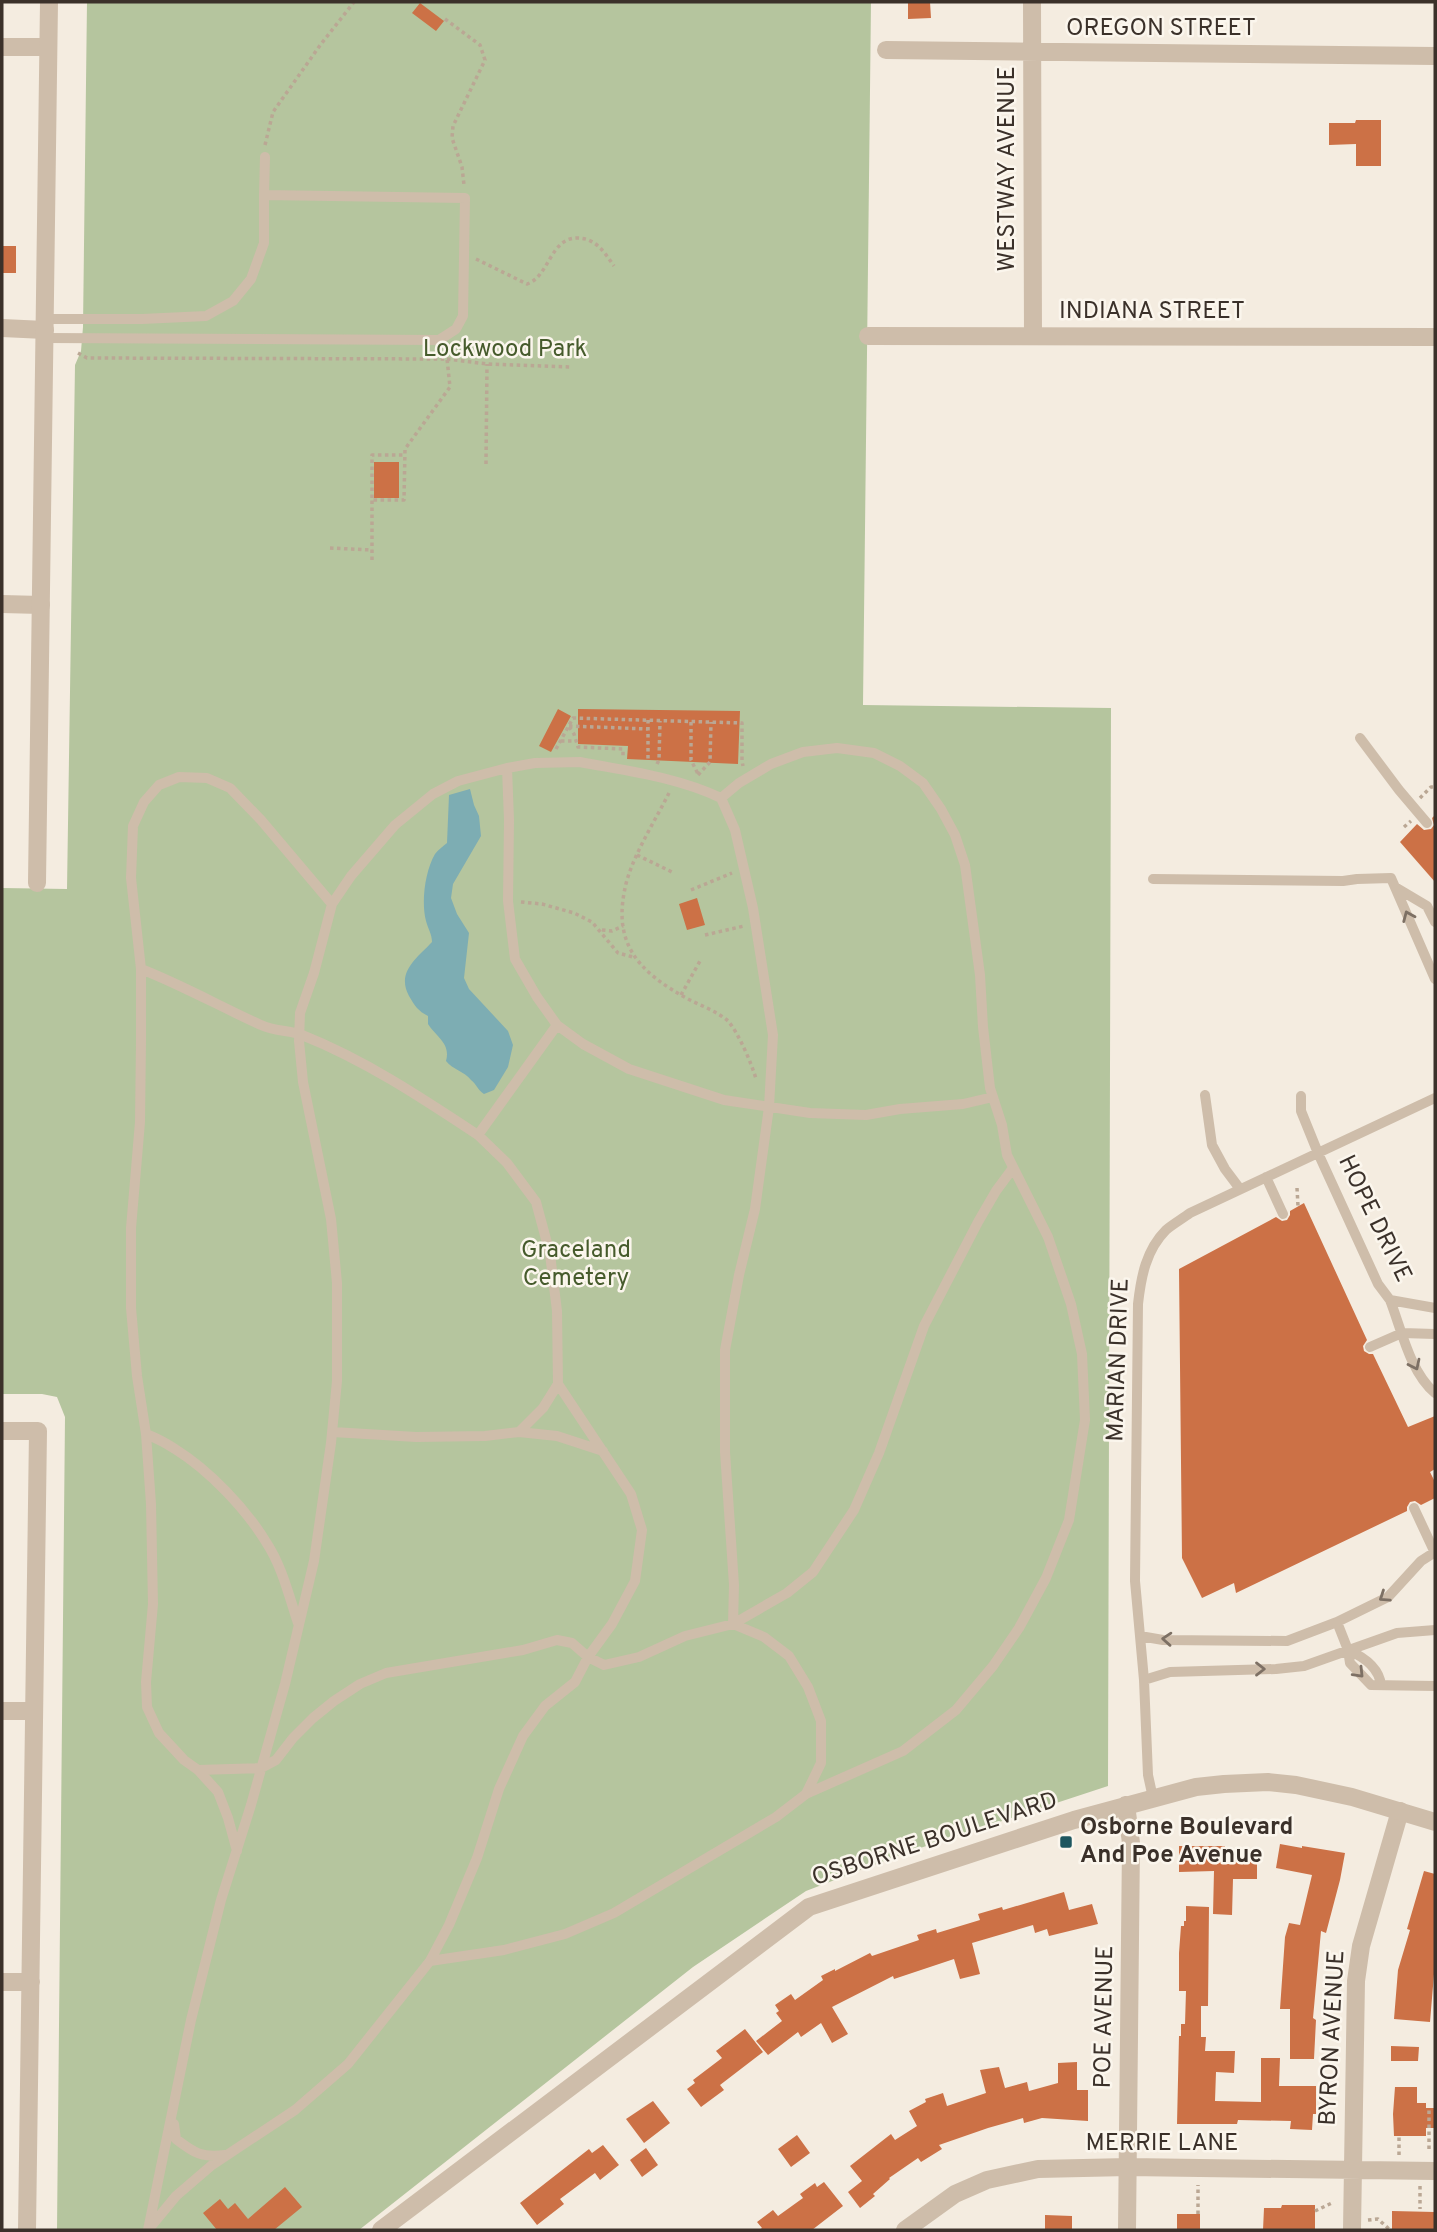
<svg xmlns="http://www.w3.org/2000/svg" width="1437" height="2232" font-family="Overpass,sans-serif">
  <rect width="100%" height="100%" fill="#f4ece0"/>
  <path fill="#b5c59e" d="M87,2H871L863,705L1111,708L1108,1786L905,1853L806,1891L693,1967L359,2230H57L65,1417L57,1397L42,1394H2V888L67,889L75,365L81,351L83,327Z"/>
  <path fill="#7dadb3" d="M470,789L474,805L479,816L481,836L453,884L451,898L457,914L469,933L464,978L469,989L508,1031L513,1045L508,1067L494,1090L484,1094C477,1089 477,1085 471,1080C464,1071 453,1070 446,1061C451,1043 436,1037 428,1024V1016C418,1011 415,1006 409,996C396,972 417,958 432,942C432,934 428,929 426,921C421,902 425,871 435,854C438,850 443,846 447,843L449,795Z"/>
  <path fill="#cc7146" d="M908,2H930L931,18L908,19Z
    M420,3L444,21L436,31L412,13Z
    M1356,120H1381V166H1356V144L1329,145V123H1355Z
    M2,246H16V273H2Z
    M374,462H399V498H374Z
    M558,709L571,716L551,752L539,746Z
    M578,709L740,711L738,764L627,759L628,746L578,744Z
    M1435,815V882L1400,842L1417,824L1424,830L1431,829L1434,825L1432,818Z
    M697,898L705,925L687,930L679,904Z
    M1304,1203L1367,1340L1363,1346L1364,1351L1369,1354H1373L1408,1427L1435,1416V1469L1430,1472L1435,1482V1498L1421,1505L1415,1501L1410,1502L1407,1507V1511L1236,1593L1234,1583L1202,1598L1182,1558L1179,1269L1276,1217L1282,1221L1287,1220L1290,1215V1211Z
    M1280,1844L1302,1848V1846L1345,1853L1340,1880L1326,1933L1321,1931L1313,2018L1316,2020L1314,2059H1290V2009H1280L1285,1937L1289,1923L1300,1925L1312,1875L1276,1868Z
    M1179,1846H1225V1858H1257V1879H1233L1232,1915L1213,1914L1214,1871L1179,1872Z
    M1424,1871L1435,1874V1962L1430,2022L1394,2019L1398,1970L1410,1930L1407,1929Z
    M1064,1892L1069,1910L1092,1904L1098,1924L1049,1936L1047,1929L1035,1933L1033,1925L972,1943L980,1974L960,1979L954,1959L894,1979L893,1976L832,2007L848,2034L832,2043L821,2023L801,2037L798,2032L768,2055L756,2041L782,2021L776,2013L779,2011L775,2005L791,1994L795,2000L823,1980L821,1976L835,1969V1971L870,1953L872,1956L919,1940L917,1935L936,1929L937,1933L980,1920L978,1914L1002,1907L1003,1910Z
    M1186,1906L1209,1907L1208,2006H1201V2037H1206L1205,2051H1235L1234,2073L1216,2072L1215,2101L1261,2102V2058H1280L1279,2086H1316V2114H1313L1312,2130L1290,2129L1291,2121L1238,2120L1237,2124H1177L1179,2036H1181V2024H1185L1186,1991H1179V1953L1181,1926H1184V1921H1186Z
    M745,2029L763,2052L720,2085L724,2090L701,2107L687,2089L695,2083L693,2080L722,2058L716,2051Z
    M1391,2046L1419,2047L1418,2061H1391Z
    M1077,2062V2090H1088V2121L1042,2118L1024,2123L1023,2118L988,2128L939,2145L942,2149L921,2162L918,2158L889,2178L890,2179L873,2194L875,2196L860,2208L848,2192L862,2181L850,2166L891,2134L895,2140L917,2126L909,2111L926,2102L925,2099L943,2093L947,2106L986,2093L980,2070L999,2067L1005,2088L1027,2082L1029,2091L1058,2083V2063Z
    M1395,2087H1417V2103H1426V2108H1435V2128H1426V2136H1394L1393,2114Z
    M653,2101L670,2123L644,2143L626,2119Z
    M797,2135L810,2153L791,2167L778,2149Z
    M603,2145L619,2165L600,2180L595,2173L560,2199L564,2204L537,2225L520,2203L589,2149L592,2153Z
    M646,2148L658,2165L642,2177L630,2160Z
    M824,2182L843,2206L812,2230H759L762,2228L757,2222L773,2210L778,2216L803,2198L800,2194L815,2183L817,2187Z
    M285,2187L302,2207L274,2230H217L203,2213L220,2199L228,2209L235,2203L248,2219Z
    M1282,2205H1315V2230H1263L1264,2208H1281Z
    M1392,2211L1435,2212V2230H1392Z
    M1177,2214H1200V2230H1177Z
    M1045,2215L1072,2216V2230H1045Z"/>
  <g fill="none" stroke-linecap="round" stroke-linejoin="round">
    <path stroke="#baa794" stroke-width="3.5" stroke-dasharray="3.5 3.5" stroke-linecap="butt" d="M445,19L480,45L485,60L453,126L452,138L462,167L464,185
      M265,145L273,112L321,44L354,2
      M476,259L527,284C549,277 550,238 577,238C596,238 604,252 614,266
      M78,353L87,358L447,359L450,387L405,449L404,500H372V455H404
      M447,359L487,364L570,367
      M486,464L487,364
      M330,548L372,550
      M372,560V500
      M648,720V760
      M691,722V760L698,774
      M569,726L648,729
      M569,727L574,734L578,747L623,749V757
      M561,741H576
      M556,749L573,718L742,723V761L743,766
      M657,764L659,760L660,721
      M698,775L710,762L711,722
      M669,793C655,821 636,850 627,880C610,943 638,972 690,1000C702,1006 718,1012 728,1021C738,1032 752,1064 756,1079
      M1420,798L1431,787H1435
      M1404,827L1411,821
      M637,855L672,872
      M691,890L732,873
      M521,902L542,904L574,913L592,922L618,953L633,957
      M602,930L612,931L623,926
      M705,935L744,926
      M681,995L700,961
      M1297,1188L1298,1206
      M1429,2149V2108
      M1399,2155V2136
      M1420,2186V2209
      M1315,2211L1334,2202
      M1198,2214V2185
      M1368,2220L1378,2219L1390,2230"/>
    <path stroke="#cebdaa" stroke-width="10" d="M264,195L265,157
      M45,338L439,340L456,329L463,316L465,198L264,195V243L251,279L233,301L206,316L142,319H45
      M1360,738L1399,790L1427,823
      M580,762C627,771 677,777 721,798L735,830L753,908L773,1035L769,1107L755,1209L739,1275L725,1350V1452L734,1585L733,1624L764,1637L789,1656L808,1687L821,1721V1763L806,1794L776,1817L614,1913L565,1934L504,1950L430,1961L348,2064L295,2110L212,2165L176,2196L148,2230L191,2020L221,1900L251,1805L285,1684L314,1561L331,1443L337,1381V1283L331,1219L303,1082L299,1041L300,1013L314,973L332,904L351,876L395,825L433,794L458,781L507,768L535,763Z
      M507,768L509,820L508,901L515,959L537,997L557,1025L583,1044L629,1069L724,1100L810,1113L866,1115L900,1109L963,1104L993,1097
      M721,798L739,783L771,764L803,752L837,748L874,753L900,766L923,783L941,809L955,835L965,865L980,975L983,1027L990,1088L1002,1125L1007,1155L1048,1237L1071,1304L1082,1354L1085,1420L1069,1520L1046,1578L1019,1628L993,1666L956,1710L903,1751L806,1794
      M1153,879L1343,881L1357,879L1391,878L1435,979
      M1395,887L1427,906L1435,922
      M141,969C182,985 221,1007 261,1025C277,1032 289,1030 302,1035C365,1060 422,1098 478,1135L557,1025
      M1205,1095L1212,1145L1225,1169L1240,1189
      M1301,1096V1111L1318,1153L1378,1284L1390,1300L1435,1308
      M1266,1177L1283,1214
      M1390,1300C1402,1331 1410,1372 1435,1393
      M1370,1347L1402,1333L1435,1334
      M333,1432L416,1437L485,1436L519,1432L543,1408L558,1384L557,1311L550,1254L536,1202L507,1163L478,1135
      M519,1432L557,1436L603,1451
      M146,1434C156,1438 166,1443 175,1449C209,1470 246,1509 266,1542C282,1566 289,1596 298,1623
      M1414,1508L1435,1553
      M1337,1622L1348,1650L1350,1663L1371,1685L1435,1686
      M1140,1636L1163,1640L1287,1641L1337,1622L1388,1597L1421,1561L1435,1552
      M1348,1650C1364,1657 1379,1668 1381,1685
      M1144,1680L1170,1672L1276,1669L1304,1666L1397,1633L1435,1630
      M198,1770L261,1768L276,1760L293,1738L313,1718L334,1701L360,1684L386,1673L523,1650L557,1640L572,1643L588,1657L604,1665L639,1657L685,1636L733,1624L787,1593L813,1572L854,1510L879,1453L924,1326L978,1222L996,1191L1013,1168
      M1153,1798L1148,1775L1144,1680L1135,1581L1138,1304C1141,1277 1146,1250 1166,1230C1173,1224 1182,1219 1190,1213L1435,1098
      M237,1851L228,1818L218,1792L198,1770L184,1760L159,1733L147,1707L146,1682L153,1604L151,1504L146,1434L137,1376L131,1308V1228L140,1122L141,1041V969L131,878L133,826L144,802L159,785L179,777L207,778L230,788L261,820L332,904
      M430,1961L449,1925L477,1858L499,1789L523,1736L545,1706L575,1682L588,1657L612,1624L635,1581L642,1530L631,1494L558,1384
      M174,2124L176,2139C194,2153 202,2158 225,2155"/>
    <path stroke="#cebdaa" stroke-width="18" d="M1032,2L1033,336
      M2,47H48
      M886,50L1435,56
      M2,328L45,330
      M868,336L1435,337
      M2,604L41,605
      M2,1431H38L27,2230
      M2,1711H34
      M1126,1805L1131,1843L1127,2230
      M2,1982H31
      M905,2230L955,2194L987,2180L1038,2169L1128,2167L1435,2171
      M1352,2230L1356,1981L1361,1946L1400,1811"/>
    <path stroke="#cebdaa" stroke-width="18" d="M37,883L49,2
      M381,2230L809,1907L1074,1820L1196,1787L1224,1784L1268,1782L1296,1785L1352,1797L1435,1822"/>
  </g>
  <defs><path id="oneway-chevron" d="M-2-3.5L2.5 0L-2 3.5" fill="none" stroke-width="1.6" stroke-linecap="round" stroke-linejoin="round" transform="scale(1.75)"/></defs>
  <g stroke="#7d7064">
    <use href="#oneway-chevron" transform="translate(1408 916) rotate(-113)"/>
    <use href="#oneway-chevron" transform="translate(1415 1365) rotate(64)"/>
    <use href="#oneway-chevron" transform="translate(1384 1597) rotate(146)"/>
    <use href="#oneway-chevron" transform="translate(1167 1639) rotate(-176)"/>
    <use href="#oneway-chevron" transform="translate(1260 1669)"/>
    <use href="#oneway-chevron" transform="translate(1359 1673) rotate(46)"/>
  </g>
  <rect fill="#1d565f" stroke="#fbf6ed" stroke-width="2.5" x="1059" y="1835" width="14" height="14" rx="3.5"/>
  <g text-anchor="middle" dominant-baseline="central" stroke-width="5" stroke-linejoin="round" paint-order="stroke">
    <g font-size="24" fill="#3b312a" stroke="#fbf6ed">
      <text x="1161" y="29">OREGON STREET</text>
      <text transform="translate(1008 169) rotate(-90)">WESTWAY AVENUE</text>
      <text x="1152" y="312">INDIANA STREET</text>
      <text transform="translate(1374 1219) rotate(64)">HOPE DRIVE</text>
      <text transform="translate(1119 1360) rotate(-88)">MARIAN DRIVE</text>
      <text transform="translate(935 1840) rotate(-18)">OSBORNE BOULEVARD</text>
      <text transform="translate(1105 2017) rotate(-89)">POE AVENUE</text>
      <text transform="translate(1333 2038) rotate(-87)">BYRON AVENUE</text>
      <text x="1162" y="2144">MERRIE LANE</text>
    </g>
    <g font-size="24" fill="#465b2c" stroke="#fbf6ed">
      <text x="505" y="350">Lockwood Park</text>
      <text x="576" y="1251">Graceland<tspan x="576" dy="28">Cemetery</tspan></text>
    </g>
    <g font-size="24" font-weight="bold" fill="#3b312a" stroke="#fbf6ed" text-anchor="start">
      <text x="1080" y="1828">Osborne Boulevard<tspan x="1080" dy="28">And Poe Avenue</tspan></text>
    </g>
  </g>
  <rect width="1437" height="2232" fill="none" stroke="#3b312a" stroke-width="7"/>
</svg>
